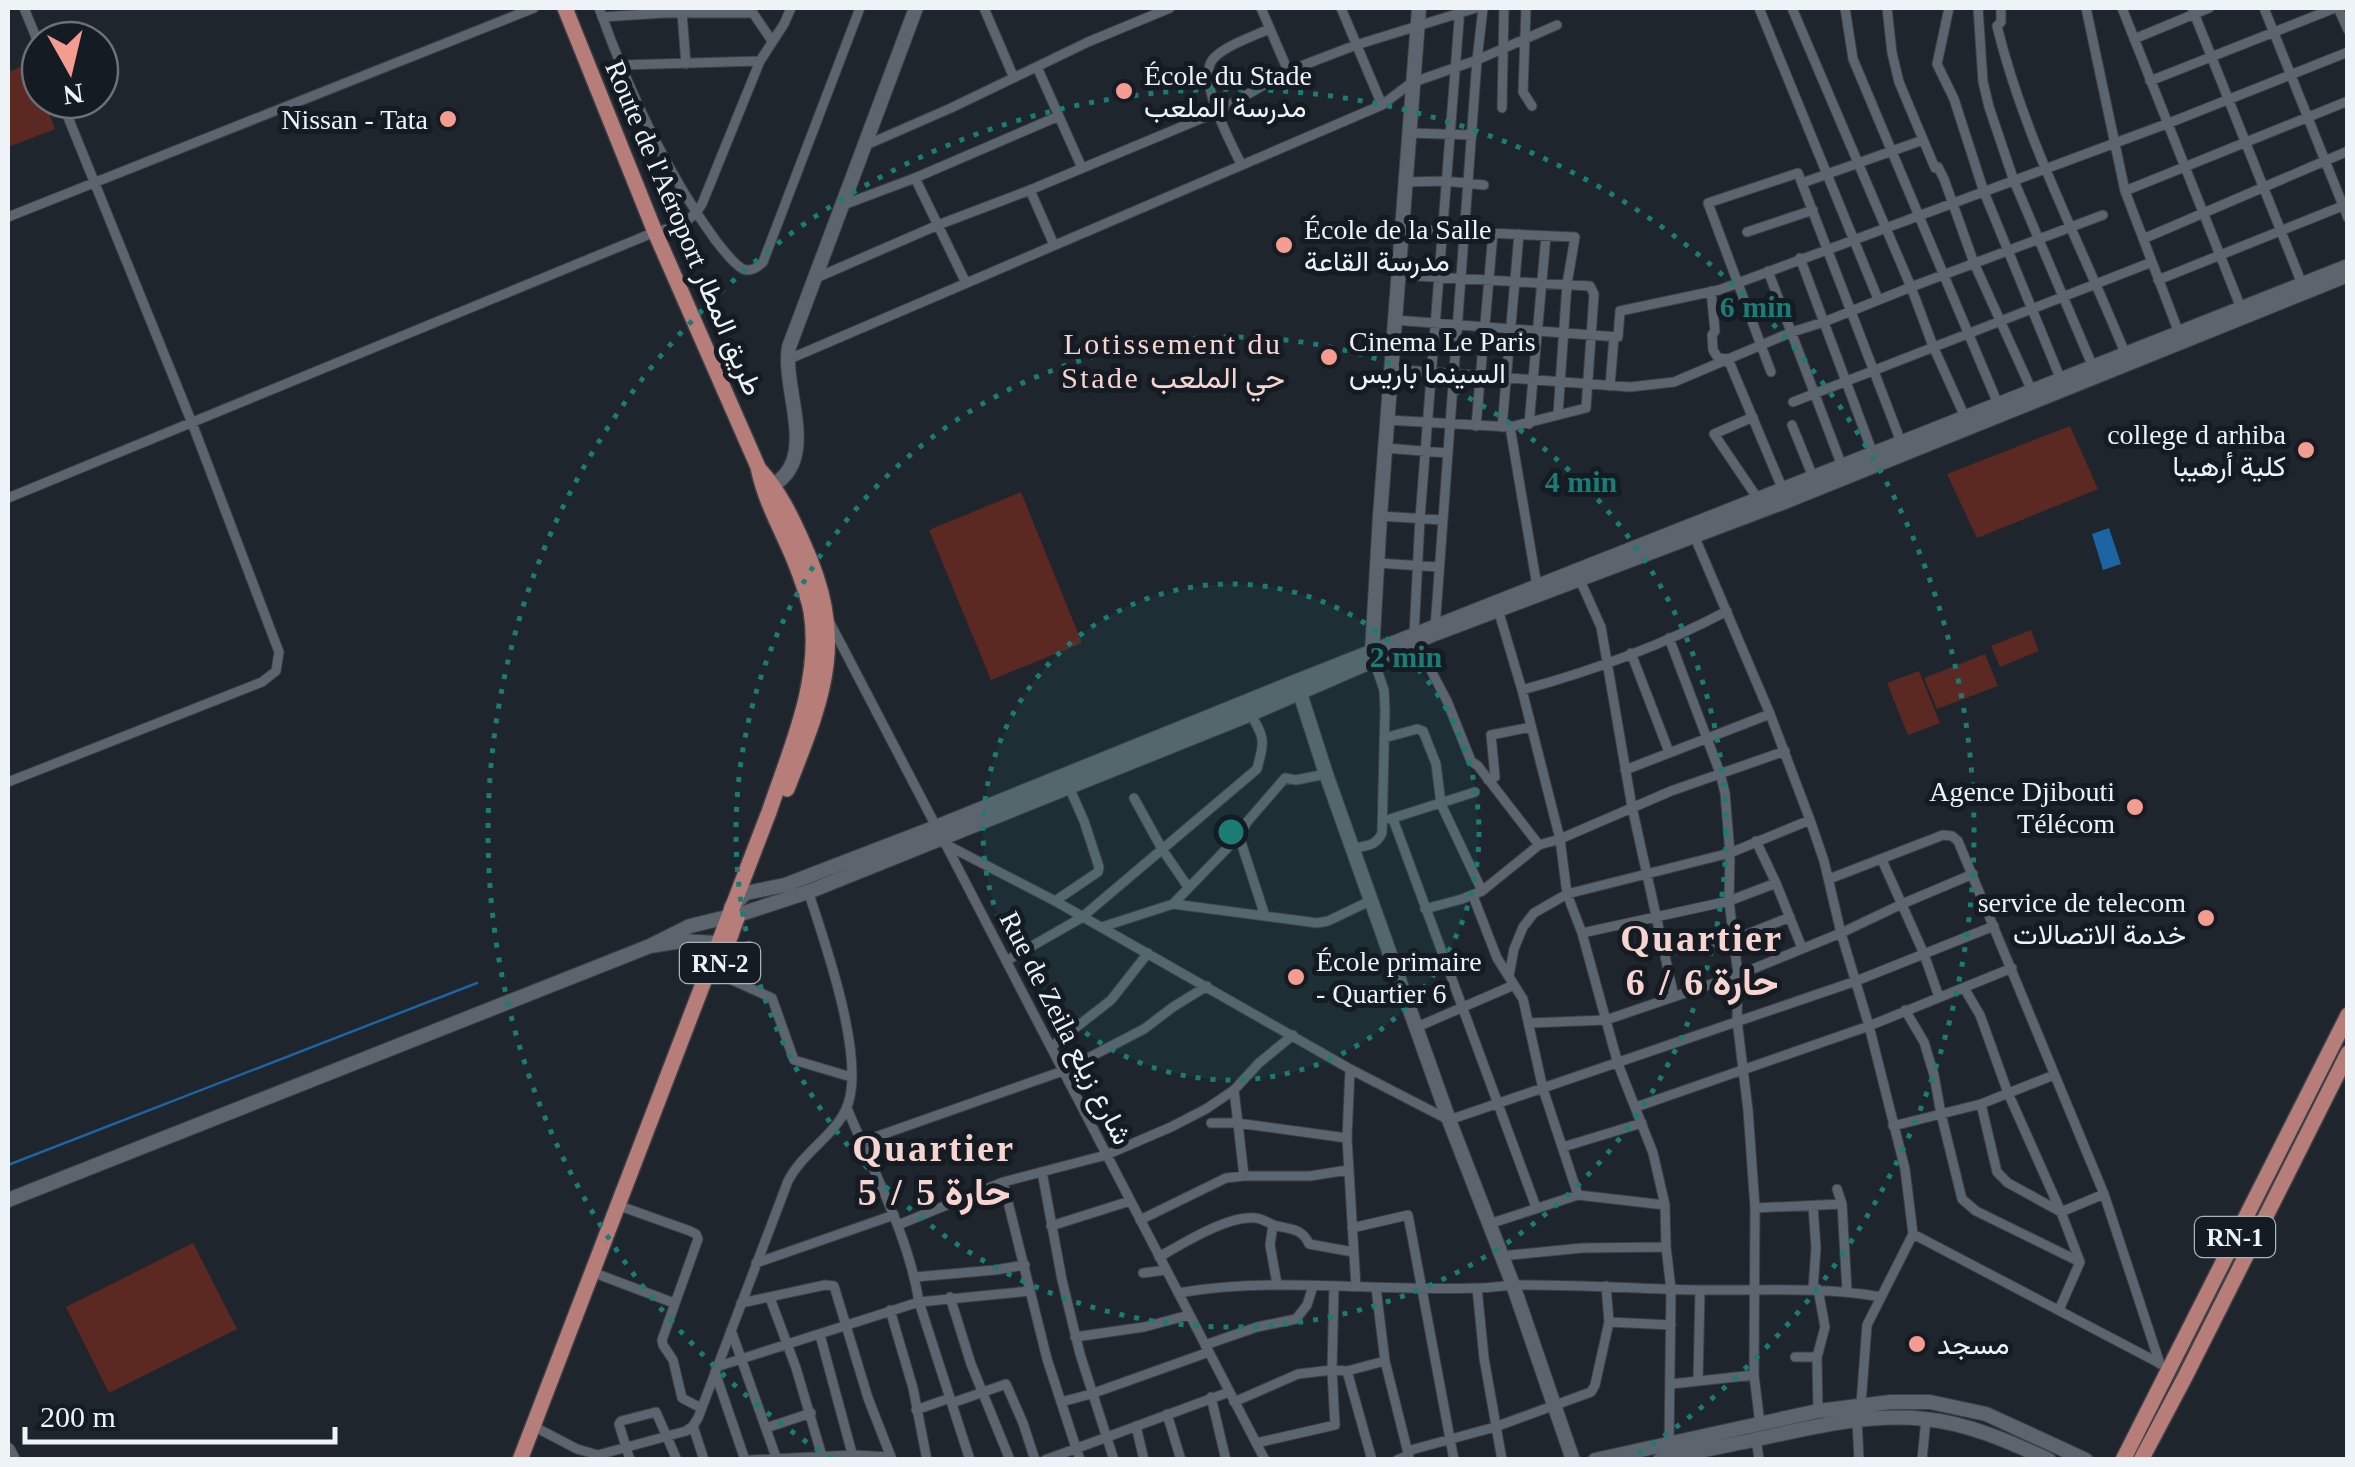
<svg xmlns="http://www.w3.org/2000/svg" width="2355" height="1467" font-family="'Times New Roman',Vazirmatn,serif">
  <rect width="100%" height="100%" fill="#1e252c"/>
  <path fill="#5b2822" d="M29,64L40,91V100H44L55,129L11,146L8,136V72Z
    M2070,426L2098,489L1977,538L1947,474Z
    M1021,492L1082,643L991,680L929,530Z
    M2031,630L2039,651L2000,667L1991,646Z
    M1985,654L1998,686L1937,709L1924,678Z
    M1919,671L1940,723L1908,735L1887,683Z
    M193,1243L237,1329L109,1393L66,1307Z"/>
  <path fill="#1c64a2" d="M2109,528L2121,564L2103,570L2092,534Z"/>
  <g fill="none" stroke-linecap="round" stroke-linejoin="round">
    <path stroke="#1c64a2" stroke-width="2.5" d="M8,1165L477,983"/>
    <g stroke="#3b4046" stroke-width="11">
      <path id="street" d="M24,8L40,47
        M599,8C628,89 665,171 716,241C723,249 733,264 743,269C751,272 757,268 763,262L860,8
        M984,8L1014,78
        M1261,8L1288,71
        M1341,8L1382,105
        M1526,8L1523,92L1532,106
        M1759,8L1878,299
        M1792,8L1911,287L1933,346L1965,417
        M1845,8L1853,59L1998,404
        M1887,8L1892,53L1899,82L1935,168L1938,167L1944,179L1974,263L2032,391
        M1949,8L1937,64L1954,99L1984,192L2061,380
        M1978,8L1983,82L1989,107L2014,181L2093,367
        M2001,8V22L1997,26C2025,141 2083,248 2127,358
        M2086,8L2125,191L2179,333
        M2122,8L2241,308
        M2192,8L2302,284
        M2264,8L2348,218
        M2338,8L2348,30
        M751,10L772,41
        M682,13L686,64
        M602,17L665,13H752
        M2134,39L2209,8
        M622,65L760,61
        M1037,67L1082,168
        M2150,81L2335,8
        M1502,108L1504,8
        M1410,133L1472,135
        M864,146L951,108L1088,42L1170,8
        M1241,164C1231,143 1196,79 1213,59C1224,46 1254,36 1269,29
        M915,178L966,283
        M1406,182L1445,181L1484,185
        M1802,183L1923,140
        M1030,190L1054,245
        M2125,191L2348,101
        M843,205L915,178L1059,116
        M8,217L534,8
        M1402,229L1575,237L1567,284L1558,414
        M1747,232L1813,210
        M2143,239L2348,151
        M1800,258L1873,454
        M1768,271L1842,466
        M816,278L938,225L1030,190L1217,112L1288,71L1356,45L1476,8
        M2158,280L2345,205
        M1711,291L1715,331L1712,335L1713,350L1718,358L1728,359L1783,490
        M1394,320L1618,337L1620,311L1719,290L2169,123L2348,52
        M787,360L1382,105L1411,83L1477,60L1557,25
        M1391,369L1630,387L1674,382L1792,332L1824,322L1911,287L2103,215
        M1771,372L1708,203L1798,173L1901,442
        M1610,386L1614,337
        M1793,402L2152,262
        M1753,417L1714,434L1758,499
        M1387,420L1510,427L1586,408L1594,294L1590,286L1398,275
        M1529,424L1546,236
        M1792,425L1813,477
        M1476,426L1493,233
        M1502,427L1519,234
        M1510,427L1537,586
        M1385,448L1447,453
        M8,498L655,232C676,227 691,223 702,204L760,61L784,24L791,8
        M1380,516L1442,520
        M1693,533L1770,714L1810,820L1824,861L1841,933L1869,1026L1905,1169L1913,1234L1867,1325L1861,1404
        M1377,563L1439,567
        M1579,578L1601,627L1632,807L1674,997
        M1497,606L1522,690L1560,839L1567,894L1582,933L1618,1064L1653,1153L1665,1205L1666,1247L1671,1289L1669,1443
        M828,619L939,832
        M1435,628L1477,60L1483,8
        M1414,635L1420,518L1460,8
        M1669,638L1720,773L1725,793L1730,853L1729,901L1738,975L1737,1020L1748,1110L1755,1208L1754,1375L1760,1424
        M1416,642L1447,701L1471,761L1478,766L1539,845
        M1631,653L1669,752
        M1522,690C1592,671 1663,645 1727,611
        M1384,738L1417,729L1423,731L1436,764L1441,804L1482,891
        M1625,770L1770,714
        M1488,780L1495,777L1491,735L1531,727
        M8,782L262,682L276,671L279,652L192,423L61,100
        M1134,798L1162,849L1188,887
        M1390,819L1475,792
        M1393,819L1536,1207
        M1239,836L1265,916
        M1756,841L1776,883L1802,948
        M945,844L1055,901L1350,1069L1449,1120L1856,981L1994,926
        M946,845L1265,1460
        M1353,848C1367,846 1376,846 1382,833L1385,710L1384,690L1374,661
        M1882,860L1924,954L1939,997
        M1829,879L1943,835L1952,836L1958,841L2104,1194L2160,1364
        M1473,896L1497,958L1523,999L1543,1089L1578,1195
        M1055,901L1098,872L1099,867L1084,821L1069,787
        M1173,904L1239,836L1247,822L1285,778L1296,780L1326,774
        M1425,909L1462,899L1482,891L1539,845L1560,839L1671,791L1785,751
        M1102,927L1173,904L1317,923L1328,921L1372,900
        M1582,933L1729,901L1776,883
        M1663,952L1735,939L1790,917
        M1006,961L1081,918L1257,769C1265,739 1265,738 1248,710
        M712,971L772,998L794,1060L851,1077
        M1509,976L1514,949L1523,927L1534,913L1567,894L1730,853L1810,820
        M1964,988L1980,1015L2008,1093L2061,1212L2080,1262L2059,1310
        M1905,1010L1924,1042L1934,1075L1941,1114L1962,1199L1976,1211L2080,1262
        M1530,1023L1606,1020L1738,975L1841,933L1902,904L1973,874
        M1417,1027L1514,985
        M1051,1047L1111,1000L1148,953
        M1350,1069L1347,1138L1356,1287
        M1234,1090L1244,1176
        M1981,1104L1997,1172L2008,1183L2061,1212L2104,1194
        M1636,1107L1869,1026L2012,968
        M847,1108C873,1172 908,1233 919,1302L970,1460
        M1211,1123H1237L1347,1138
        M1893,1126L1981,1104L2054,1075
        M861,1142L1063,1071L1144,1029L1173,1007L1207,986
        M1563,1147L1642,1123
        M1042,1172L1062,1280L1080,1354L1114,1460
        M1003,1182L1047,1359L1080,1460
        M1837,1189L1842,1204L1847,1291
        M617,1205L690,1231L696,1234L698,1239L662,1340L663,1345L673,1360L682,1398L701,1408
        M1755,1208L1842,1204
        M1140,1220L1226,1178L1244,1176H1310L1348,1170
        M1489,1224L1578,1195L1665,1205
        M898,1225L1003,1182L1106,1155L1171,1127L1206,1109L1234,1090L1259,1063L1293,1035
        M1273,1225L1270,1245L1277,1284
        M1051,1226L1130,1201
        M1352,1228L1408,1215L1454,1460
        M1913,1234L2159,1363
        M1501,1256L1582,1248L1666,1247
        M1159,1257C1182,1244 1228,1215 1255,1218C1262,1218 1269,1224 1277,1226C1291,1229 1303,1229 1309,1244L1353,1252
        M756,1263L894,1215
        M592,1272L674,1303
        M1143,1273L1166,1270
        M915,1277L995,1270L1025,1265
        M1334,1286L1332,1370L1347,1371L1372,1460
        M1376,1288L1385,1361L1409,1457
        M1477,1288L1484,1358L1502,1460
        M1813,1289L1816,1248L1813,1206
        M1178,1293C1277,1276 1377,1292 1476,1288C1489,1288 1502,1286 1514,1285C1576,1284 1637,1289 1698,1290C1760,1291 1820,1286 1881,1297
        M950,1297L971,1364L1010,1460
        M770,1298L796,1368L822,1456
        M741,1303L825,1285L834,1286L868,1398L891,1457
        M890,1310L913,1388L927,1460
        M1609,1322L1671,1325
        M731,1330L777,1460
        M820,1335L853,1457
        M1075,1337L1144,1327L1189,1315
        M1205,1345L1257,1327L1296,1319L1307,1305L1313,1286
        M1795,1357H1817
        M716,1367L919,1302L1030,1291
        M1347,1371L1385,1361
        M715,1372L745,1460
        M1698,1381L1700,1290
        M1671,1384L1754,1375
        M1211,1397L1226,1460
        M1061,1402L1091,1394L1209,1352
        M1234,1402L1298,1374L1332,1370L1335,1425L1256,1443
        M952,1403L1006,1384L1023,1423L1035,1460
        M916,1410L950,1398
        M1818,1411L1817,1357L1825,1327L1818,1289
        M1167,1414L1181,1460
        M1857,1420L1859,1460
        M533,1426L577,1449L598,1455L686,1431L693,1426L698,1418L788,1181C803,1152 834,1136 846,1109C868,1063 824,940 808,891
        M693,1426L704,1460
        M1136,1426L1144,1460
        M766,1428L811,1413
        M1756,1437L1759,1460
        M630,1460L619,1424L621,1421L656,1412L677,1460
        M750,1460L853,1455L891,1457V1460
        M1045,1460L1229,1392
        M1397,1460L1408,1455L1411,1450L1495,1427L1591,1392L1595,1385L1609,1322L1606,1286
        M1922,1460L1926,1419"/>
    </g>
    <g stroke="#3b4046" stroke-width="16">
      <path id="secondary" d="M2348,266L1297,681L936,827L785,885L746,893L731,907L738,915L808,892L1251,714L1432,635L1787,501L2348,275
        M765,489C824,465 781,391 789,347L916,8
        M1373,660L1372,652L1380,516L1419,8
        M1298,687L1326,774L1449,1120L1513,1285L1573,1460
        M8,1200L650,946L690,926L727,917L732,934L717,943L681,941L650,946
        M8,1450L13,1460
        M1595,1460L1818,1411L1891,1402H1930L1986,1414L2086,1460
        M1660,1460C1693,1452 1725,1446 1758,1439C1812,1427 1869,1413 1925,1419C1968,1423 2010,1442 2049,1460"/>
    </g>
    <g stroke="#3b4046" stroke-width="18">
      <path id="primary" d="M760,470C779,491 792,518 803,543C848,641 824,695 787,789
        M719,967L737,918
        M520,1460L769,812C791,747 822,680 811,611C808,596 802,581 797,567C784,533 765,503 758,467L655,232L565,8
        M2123,1460L2348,1015
        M2141,1460L2185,1377L2348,1053"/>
    </g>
    <use href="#street" stroke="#5c656d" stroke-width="9"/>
    <use href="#secondary" stroke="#5c656d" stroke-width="14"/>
    <use href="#primary" stroke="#b77e79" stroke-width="15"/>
  </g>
  <circle cx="1231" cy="832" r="248" fill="#1a7c75" fill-opacity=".12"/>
  <g fill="none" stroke="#1a7c75" stroke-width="5" stroke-dasharray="5 10">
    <circle cx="1231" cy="832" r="248"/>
    <circle cx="1231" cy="832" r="495"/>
    <path d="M832 1459A743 743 0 1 1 1630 1459"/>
  </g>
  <g fill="#f59c90" stroke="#141b22" stroke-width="4">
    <circle cx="1124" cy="91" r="10"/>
    <circle cx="448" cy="119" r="10"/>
    <circle cx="1284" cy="245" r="10"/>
    <circle cx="1329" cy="357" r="10"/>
    <circle cx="2306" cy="450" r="10"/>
    <circle cx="2135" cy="807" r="10"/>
    <circle cx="2206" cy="918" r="10"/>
    <circle cx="1296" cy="977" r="10"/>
    <circle cx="1917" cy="1344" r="10"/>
  </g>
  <g text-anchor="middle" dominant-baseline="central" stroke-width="10" stroke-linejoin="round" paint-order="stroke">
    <g fill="#141b22" stroke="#adb2b8" stroke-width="2.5">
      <rect x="680" y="943" width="80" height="40" rx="8"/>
      <rect x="2195" y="1217" width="80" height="40" rx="8"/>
    </g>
    <g font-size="25" font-weight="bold" fill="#eef3f8">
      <text x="720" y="963">RN-2</text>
      <text x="2235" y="1237">RN-1</text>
    </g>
    <g font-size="28" fill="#eef3f8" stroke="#141b22" text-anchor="start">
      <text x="1144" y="75">École du Stade<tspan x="1144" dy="32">مدرسة الملعب</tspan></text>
      <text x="428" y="119" text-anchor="end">Nissan - Tata</text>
      <text x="1304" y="229">École de la Salle<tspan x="1304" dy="32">مدرسة القاعة</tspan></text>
      <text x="1349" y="341">Cinema Le Paris<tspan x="1349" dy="32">السينما باريس</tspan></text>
      <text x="2286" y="434" text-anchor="end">college d arhiba<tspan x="2286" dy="32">كلية أرهيبا</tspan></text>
      <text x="2115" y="791" text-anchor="end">Agence Djibouti<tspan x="2115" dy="32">Télécom</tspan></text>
      <text x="2186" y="902" text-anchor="end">service de telecom<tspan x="2186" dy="32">خدمة الاتصالات</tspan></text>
      <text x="1316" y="961">École primaire<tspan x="1316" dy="32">- Quartier 6</tspan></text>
      <text x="1937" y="1344">مسجد</text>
    </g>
    <g font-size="28" fill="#eef3f8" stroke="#141b22">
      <text transform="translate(684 228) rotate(67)">Route de l'Aéroport طريق المطار</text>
      <text transform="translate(1066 1028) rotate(63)">Rue de Zeila شارع زيلع</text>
    </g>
    <g font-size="30" letter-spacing="2.5" fill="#f7d4cf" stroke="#141b22">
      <text x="1173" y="343">Lotissement du<tspan x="1173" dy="34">Stade حي الملعب</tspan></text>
    </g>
    <g font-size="38" font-weight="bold" letter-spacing="2.5" fill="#f7d4cf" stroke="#141b22">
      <text x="1702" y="938">Quartier<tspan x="1702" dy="44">6 / حارة 6</tspan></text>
      <text x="934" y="1148">Quartier<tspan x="934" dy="44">5 / حارة 5</tspan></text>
    </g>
  </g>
  <circle cx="1231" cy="832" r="15" fill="#1a7c75" stroke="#141b22" stroke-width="5"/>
  <g font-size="30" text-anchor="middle" font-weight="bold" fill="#1a7c75" stroke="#141b22" stroke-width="10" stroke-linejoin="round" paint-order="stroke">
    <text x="1756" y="317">6 min</text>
    <text x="1581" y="492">4 min</text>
    <text x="1406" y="667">2 min</text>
  </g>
  <rect width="2355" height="1467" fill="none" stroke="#eef3f8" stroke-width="20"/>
  <g transform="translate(70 70) rotate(172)"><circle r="48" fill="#141b22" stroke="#6b7178" stroke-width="2.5"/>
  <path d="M0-8L18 38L0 25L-18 38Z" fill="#f59c90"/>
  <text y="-15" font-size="28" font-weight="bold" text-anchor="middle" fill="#eef3f8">N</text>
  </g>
  <path d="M25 1427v15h310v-15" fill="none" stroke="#eef3f8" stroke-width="5"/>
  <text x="40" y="1427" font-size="30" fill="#eef3f8" stroke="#141b22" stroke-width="8" paint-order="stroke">200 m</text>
</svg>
